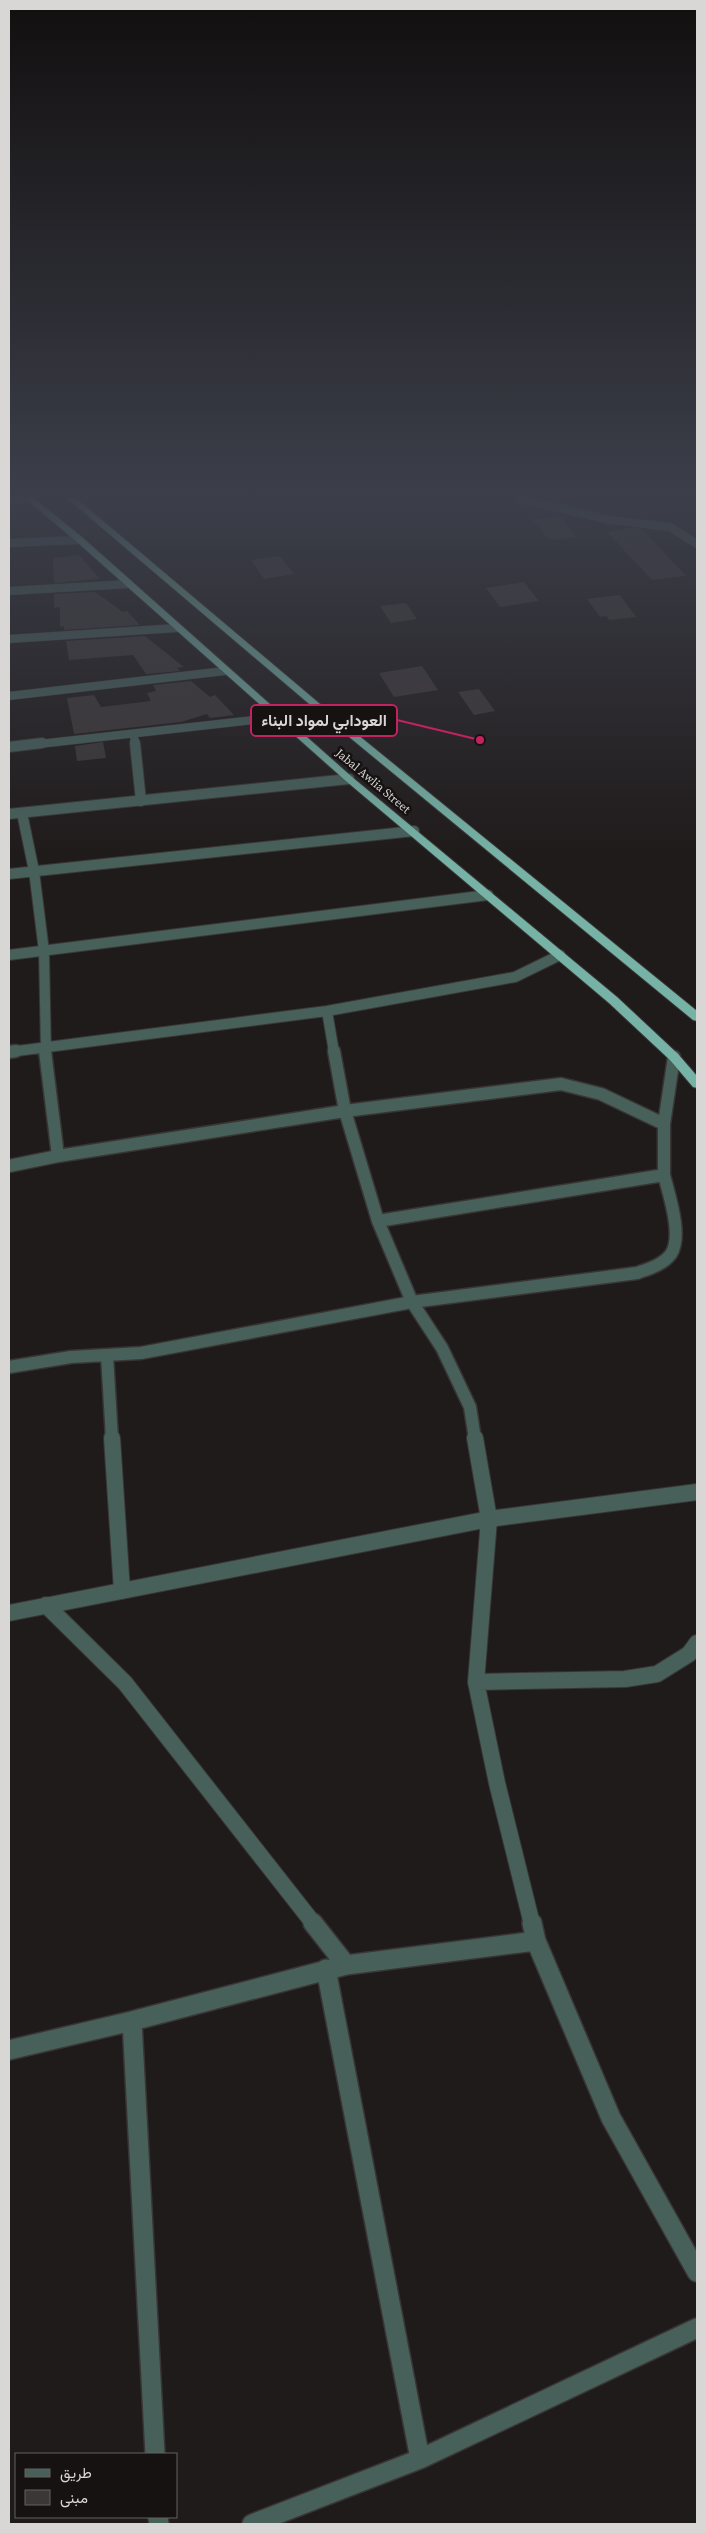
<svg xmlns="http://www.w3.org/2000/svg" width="706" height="2533" font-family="'Source Serif 4',Vazirmatn,serif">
  <rect width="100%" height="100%" fill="#201b1b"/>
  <path fill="#3c3737" d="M561,516L576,537L550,540L532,520Z
    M631,528L642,529L686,576L652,580L607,532Z
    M79,555L100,579L54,583L53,558Z
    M280,556L294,574L264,579L251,560Z
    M524,582L539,601L500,607L486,588Z
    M95,592L123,612L127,611L140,625L64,630V626L60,627V607L54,608V594Z
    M620,595L636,617L609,620L607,616L600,617L587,599Z
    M406,603L417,619L391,623L380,606Z
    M145,636L184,667L177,668L180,671L146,674L133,655L69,660L66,641Z
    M422,666L438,690L394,697L379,673Z
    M191,681L210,697L215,695L234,715L210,718L207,714L181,722L74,734L67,698L94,695L101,707L151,701L147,693L156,691L153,685Z
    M479,689L495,711L474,715L458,692Z
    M103,742L106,758L77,761L75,746Z"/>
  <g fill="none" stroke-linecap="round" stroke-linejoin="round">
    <g stroke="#3a3535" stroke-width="9">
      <path id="minor-far4" d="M520,499L610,520L670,527L697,544
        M9,500L30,499
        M9,543L80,540
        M9,591L129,584
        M9,639L177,628
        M9,696L225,671
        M134,735L135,745
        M30,745L280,717"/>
    </g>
    <g stroke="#3a3535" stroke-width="12">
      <path id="minor-far3" d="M135,743L141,801
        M9,747L42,743
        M22,813L34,871L44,951L46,1052
        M9,814L349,779
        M9,874L414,831
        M9,955L488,895
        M327,1011L334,1052
        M9,1052L327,1011L515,977L560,955"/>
    </g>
    <g stroke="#3a3535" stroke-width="15">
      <path id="minor-far2" d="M45,1051L58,1156
        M334,1051L345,1111L378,1221L412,1302L442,1348L470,1407L475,1439
        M9,1052L16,1051
        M9,1166L58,1156L345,1111L561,1084L601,1094L664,1124
        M378,1221L664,1175V1124L674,1057
        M107,1355L112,1439
        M9,1367L71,1357L141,1353L412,1302L637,1273C648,1269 663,1265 671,1254C683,1236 669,1195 664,1175"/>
    </g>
    <g stroke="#3a3535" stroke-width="18">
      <path id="minor-far1" d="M112,1438L122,1591
        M475,1438L489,1519L476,1682L497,1783L532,1924
        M46,1605L125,1683L314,1924
        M9,1613L489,1519L697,1492
        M476,1682L625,1679L657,1674L689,1654L697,1643"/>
    </g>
    <g stroke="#3a3535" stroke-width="22">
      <path id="minor" d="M313,1923L346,1965
        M532,1923L536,1941L611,2118L697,2272
        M326,1969L420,2459
        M132,2021L155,2454
        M9,2050L132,2021L346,1965L536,1941
        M158,2517L159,2524
        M252,2524L420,2459L697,2328"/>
    </g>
    <g stroke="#3a3535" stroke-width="2">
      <path id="trunk" d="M26,499H35L83,538L352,777L617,997L678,1054L697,1076V1088L693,1087L670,1060L609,1003L346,781L77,542Z
        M68,499H77L320,704L697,1011V1021L693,1020L314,708Z"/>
    </g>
    <use href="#minor-far4" stroke="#47605a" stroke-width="8"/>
    <use href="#minor-far3" stroke="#47605a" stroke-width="10"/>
    <use href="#minor-far2" stroke="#47605a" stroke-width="12"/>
    <use href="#minor-far1" stroke="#47605a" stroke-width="16"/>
    <use href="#minor" stroke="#47605a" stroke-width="19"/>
    <use href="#trunk" fill="#76b2a5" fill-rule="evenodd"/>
  </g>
  <linearGradient id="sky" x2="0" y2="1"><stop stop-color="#120f0f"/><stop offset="0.58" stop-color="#3c3f4a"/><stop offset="1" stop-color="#3c3f4a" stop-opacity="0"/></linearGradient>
  <rect width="706" height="854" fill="url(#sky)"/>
  <g text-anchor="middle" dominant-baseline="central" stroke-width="5" stroke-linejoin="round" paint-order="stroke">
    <g font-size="12" fill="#d9d6d6" stroke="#171212">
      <text transform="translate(373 781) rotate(40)">Jabal Awlia Street</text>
    </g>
  </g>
  <path fill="none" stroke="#c32261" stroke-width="2" d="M480 740L397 720"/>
  <circle fill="#c32261" stroke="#171212" stroke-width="2" cx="480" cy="740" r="5"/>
  <rect fill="#171212" stroke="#c32261" stroke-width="2" x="251" y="705" width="146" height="31" rx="5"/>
  <g font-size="16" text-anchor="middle" font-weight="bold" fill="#d9d6d6">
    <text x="324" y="726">العودابي لمواد البناء</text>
  </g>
  <rect width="706" height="2533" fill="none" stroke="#d9d6d6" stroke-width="20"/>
  <rect x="15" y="2453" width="162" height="65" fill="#171212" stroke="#656060"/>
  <rect x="25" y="2469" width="25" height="8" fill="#47605a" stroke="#656060"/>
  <text x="60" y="2478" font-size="15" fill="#d9d6d6">طريق</text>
  <rect x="25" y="2490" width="25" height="15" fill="#3c3737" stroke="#656060"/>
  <text x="60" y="2503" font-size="15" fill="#d9d6d6">مبنى</text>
</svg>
